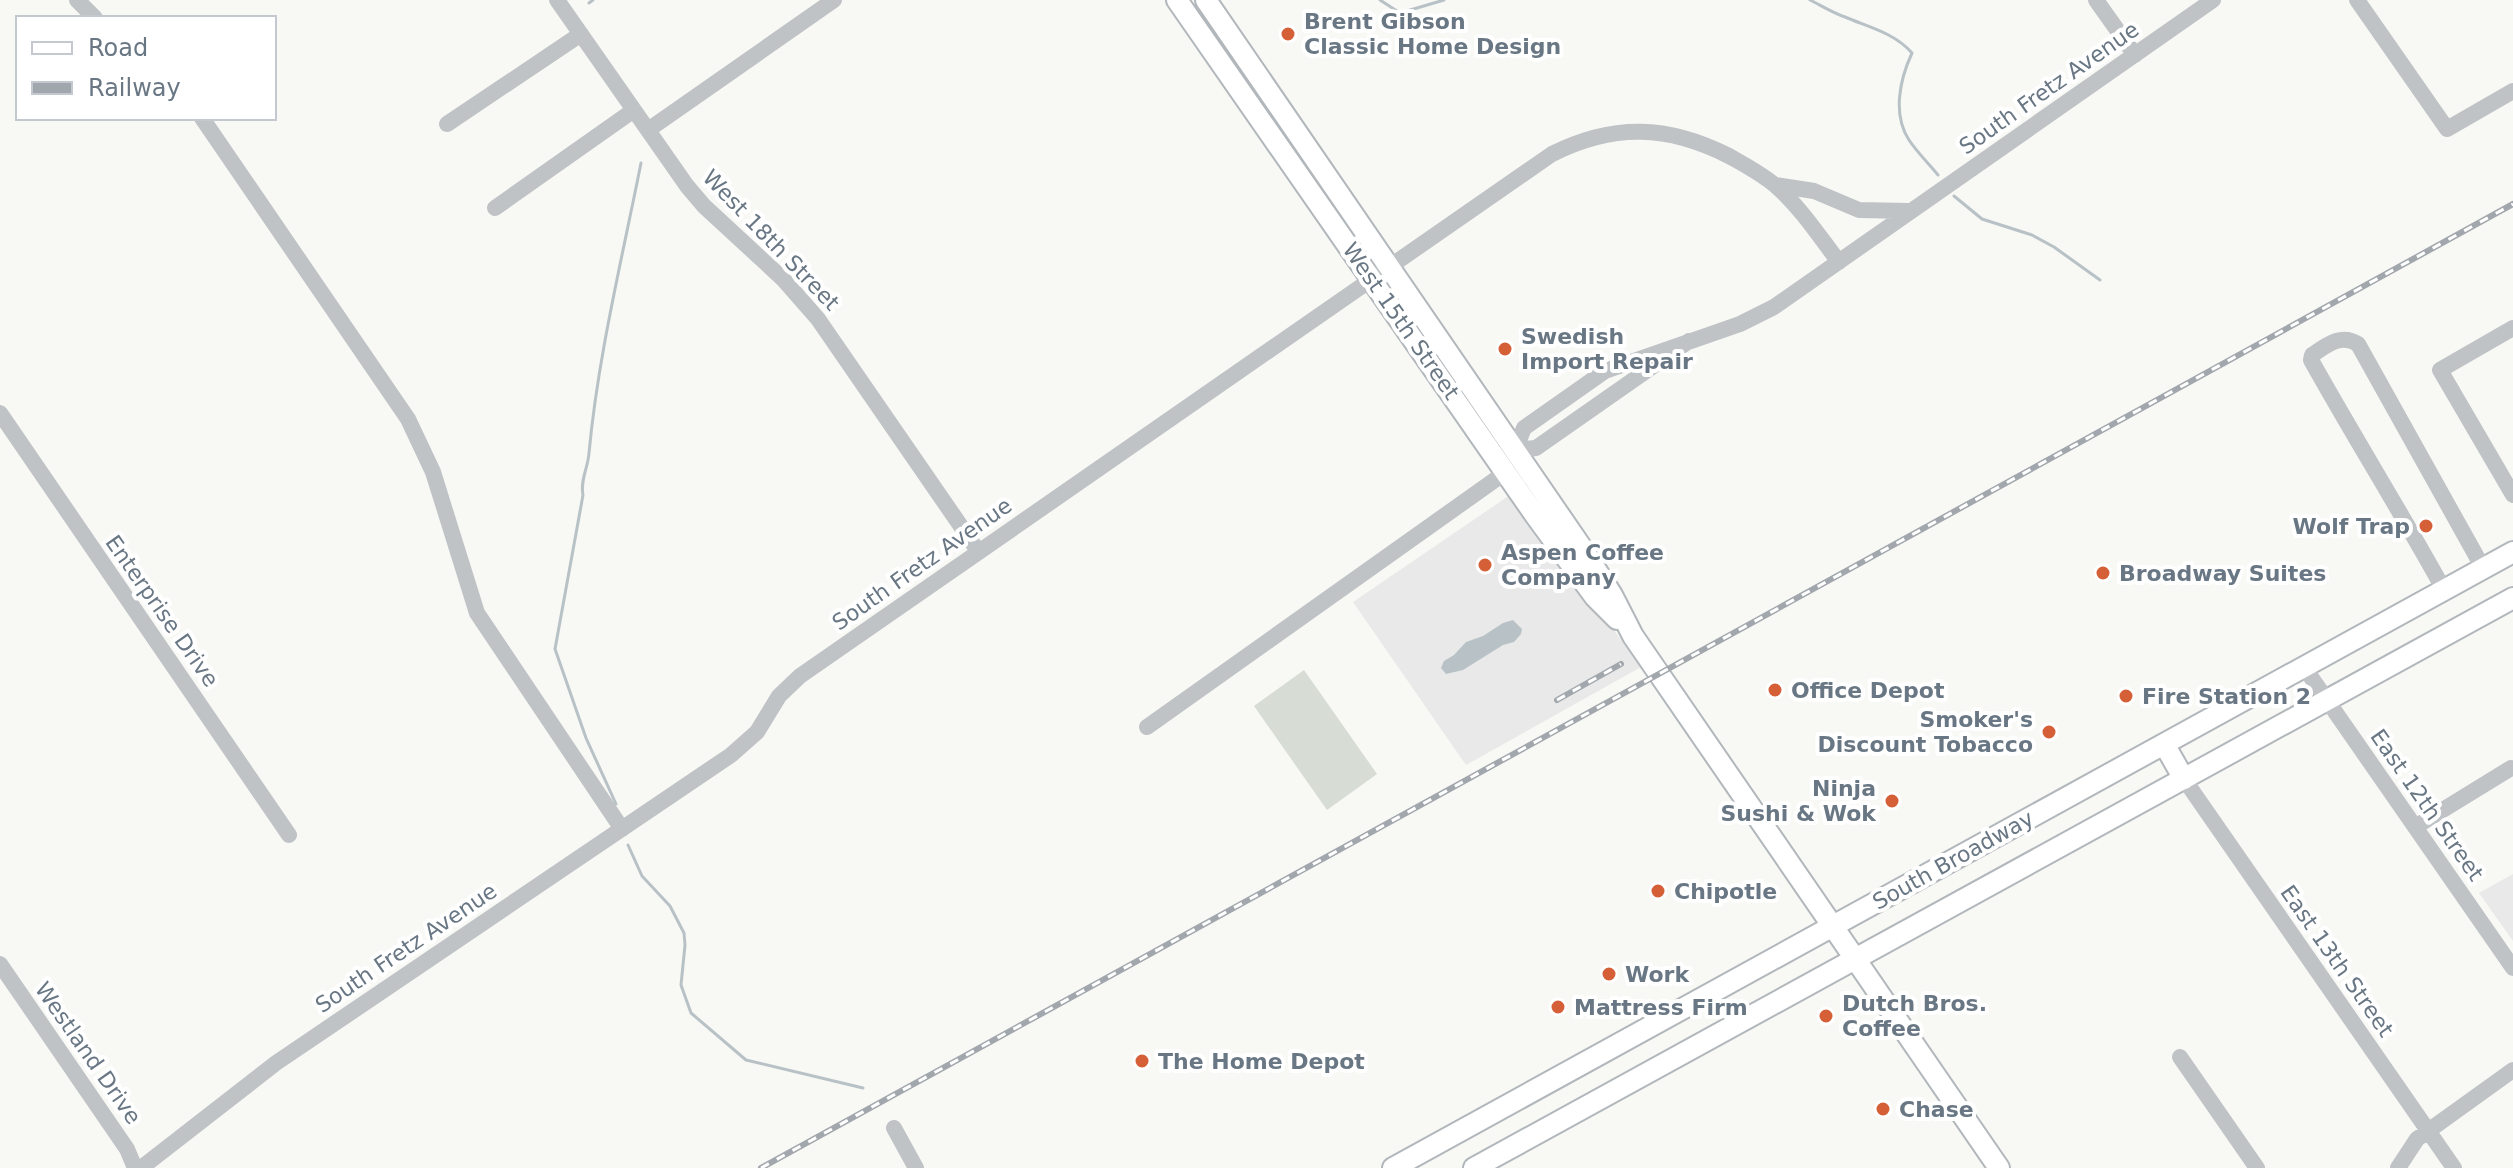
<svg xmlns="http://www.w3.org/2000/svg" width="2513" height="1168" font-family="'DejaVu Sans',sans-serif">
  <rect width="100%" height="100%" fill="#f8f8f5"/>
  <path fill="#e8e9e8" d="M1513,493L1641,667L1466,765L1353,602Z
    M2513,874V941L2479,893Z"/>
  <path fill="#d7dcd5" d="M1304,670L1377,774L1327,810L1254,706Z"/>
  <path fill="#b8c2c6" d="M1513,620L1522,629L1521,634L1514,642L1503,645L1463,670L1446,674L1441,668L1444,661L1454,655L1466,642L1483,636L1503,623Z"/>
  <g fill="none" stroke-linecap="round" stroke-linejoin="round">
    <path stroke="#b8c2c6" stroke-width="3" d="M1380,0L1400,13L1444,0
      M1810,0C1822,6 1833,13 1845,17C1868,27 1895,33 1912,53C1900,79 1892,114 1909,140C1917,152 1929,164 1938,175
      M589,3L593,0
      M1954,196L1982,219L2032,235L2054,247L2100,280
      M616,804L586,738L555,649L583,495C580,480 588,468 589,453C598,356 622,259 641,163
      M628,845L642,876L670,906L684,933L685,945L681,985L691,1013L746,1060L863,1088"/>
    <g stroke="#b2b7bb" stroke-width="24">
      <path id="major" d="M1177,0L1535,515L1595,597L1617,619
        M1206,0L1586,554L1612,595L1633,636L1999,1168
        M2164,744L2184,779
        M1393,1168L2513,552
        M1474,1168L2513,598"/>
    </g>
    <path stroke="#bfc3c6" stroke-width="16" d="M77,0L95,18
      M557,0L687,186L704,206L783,279L818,319L978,551
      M2096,0L2135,55
      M2357,0L2447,129L2513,91
      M202,118L408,419L433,472L477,613L622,829
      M447,124L581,34
      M648,130L834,0
      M1775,185L1814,191L1859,210L1909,211
      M495,208L634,110
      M2513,328L2440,370L2513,495
      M1689,341L1536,448L1515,450L1524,428L1605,371L1740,324L1774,307L2213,0
      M0,413L289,835
      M2444,590C2401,512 2354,437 2311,360L2312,355C2327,345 2341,333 2358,344L2483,568
      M2304,667L2513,968
      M1147,727L1506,472
      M2184,779L2454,1168
      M2415,827L2511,768
      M0,964L127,1149L135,1168
      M2180,1057L2257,1168
      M894,1128L916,1168
      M141,1168L276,1063L731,755L757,732L779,696L800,676L1552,154C1614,123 1668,125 1729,156C1745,165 1762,174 1776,186C1801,208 1819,236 1839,262
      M2398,1168L2417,1139L2513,1070"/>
    <use href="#major" stroke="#fff" stroke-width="20"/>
    <g stroke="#a1a7ac" stroke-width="6">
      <path id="rail" d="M1557,700L1621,664
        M761,1168L2513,204"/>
    </g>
    <use href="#rail" stroke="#fff" stroke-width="3" stroke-dasharray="9" stroke-linecap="butt"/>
  </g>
  <g fill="#d55f37" stroke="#fff" stroke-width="3">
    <circle cx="1288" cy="34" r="8"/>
    <circle cx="1505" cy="349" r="8"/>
    <circle cx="2426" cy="526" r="8"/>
    <circle cx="1485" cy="565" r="8"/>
    <circle cx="2103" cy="573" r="8"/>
    <circle cx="1775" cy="690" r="8"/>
    <circle cx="2126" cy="696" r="8"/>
    <circle cx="2049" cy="732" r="8"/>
    <circle cx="1892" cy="801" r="8"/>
    <circle cx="1658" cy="891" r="8"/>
    <circle cx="1609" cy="974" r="8"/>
    <circle cx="1558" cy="1007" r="8"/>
    <circle cx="1826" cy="1016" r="8"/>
    <circle cx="1142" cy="1061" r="8"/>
    <circle cx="1883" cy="1109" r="8"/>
  </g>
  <g text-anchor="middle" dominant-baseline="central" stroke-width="8" stroke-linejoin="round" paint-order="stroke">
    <g font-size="22" font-weight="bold" fill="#697784" stroke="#fff" text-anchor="start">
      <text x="1304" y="21">Brent Gibson<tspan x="1304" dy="25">Classic Home Design</tspan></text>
      <text x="1521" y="336">Swedish<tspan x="1521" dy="25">Import Repair</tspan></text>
      <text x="2410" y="526" text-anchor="end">Wolf Trap</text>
      <text x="1501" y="552">Aspen Coffee<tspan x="1501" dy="25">Company</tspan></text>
      <text x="2119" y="573">Broadway Suites</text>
      <text x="1791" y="690">Office Depot</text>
      <text x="2142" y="696">Fire Station 2</text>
      <text x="2033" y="719" text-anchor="end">Smoker's<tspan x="2033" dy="25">Discount Tobacco</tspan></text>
      <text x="1876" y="788" text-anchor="end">Ninja<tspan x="1876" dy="25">Sushi &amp; Wok</tspan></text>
      <text x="1674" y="891">Chipotle</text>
      <text x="1625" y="974">Work</text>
      <text x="1842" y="1003">Dutch Bros.<tspan x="1842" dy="25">Coffee</tspan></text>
      <text x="1574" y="1007">Mattress Firm</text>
      <text x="1158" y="1061">The Home Depot</text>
      <text x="1899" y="1109">Chase</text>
    </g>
    <g font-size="22" fill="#697784" stroke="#fff">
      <text transform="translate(2049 88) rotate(-35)">South Fretz Avenue</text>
      <text transform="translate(771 240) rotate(46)">West 18th Street</text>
      <text transform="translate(1401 321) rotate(55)">West 15th Street</text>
      <text transform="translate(922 564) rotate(-35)">South Fretz Avenue</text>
      <text transform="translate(162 611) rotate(55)">Enterprise Drive</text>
      <text transform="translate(2427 805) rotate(55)">East 12th Street</text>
      <text transform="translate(1953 860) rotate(-29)">South Broadway</text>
      <text transform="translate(406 948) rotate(-34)">South Fretz Avenue</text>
      <text transform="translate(2337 961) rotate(55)">East 13th Street</text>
      <text transform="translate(88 1053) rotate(55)">Westland Drive</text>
    </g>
  </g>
  <rect x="16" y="16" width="260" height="104" fill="#ffffff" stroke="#c3c9ce" stroke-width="2"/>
  <rect x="32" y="42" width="40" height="12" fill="#ffffff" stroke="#c3c9ce" stroke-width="2"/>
  <text x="88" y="56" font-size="24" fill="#697784">Road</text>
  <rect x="32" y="82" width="40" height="12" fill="#a1a7ac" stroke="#c3c9ce" stroke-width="2"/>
  <text x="88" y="96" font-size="24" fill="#697784">Railway</text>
</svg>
